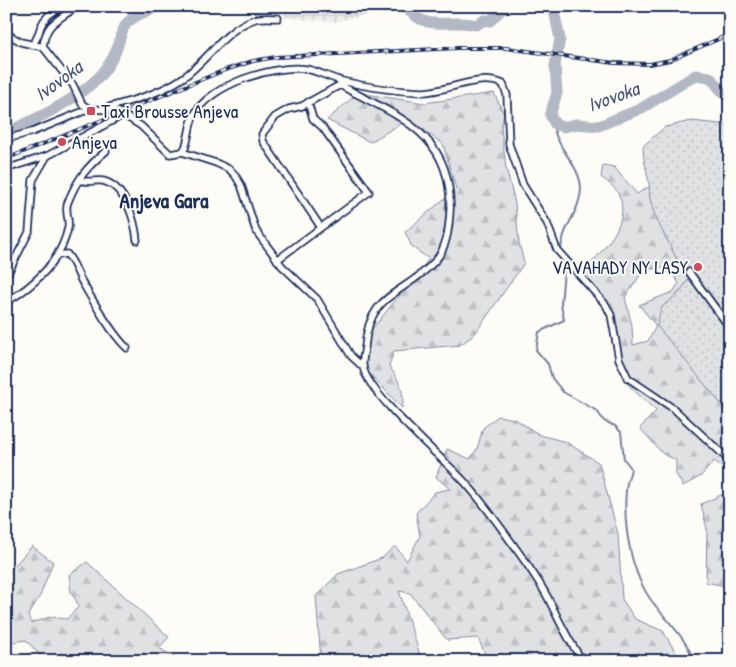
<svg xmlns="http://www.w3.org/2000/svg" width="736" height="667" font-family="'Patrick Hand',sans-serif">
  <defs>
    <pattern id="industrial-grid" width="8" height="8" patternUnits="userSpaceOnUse" patternTransform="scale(1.25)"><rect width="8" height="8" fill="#edeeec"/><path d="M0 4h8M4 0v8" fill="none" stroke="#cbcccd"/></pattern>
    <pattern id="forest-firs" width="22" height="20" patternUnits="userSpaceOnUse" patternTransform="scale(1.25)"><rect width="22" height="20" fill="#e0e1e3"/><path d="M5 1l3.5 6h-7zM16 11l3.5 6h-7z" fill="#c0c1c5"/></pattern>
    <pattern id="park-dots" width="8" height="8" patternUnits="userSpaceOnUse" patternTransform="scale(1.25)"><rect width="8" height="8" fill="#e0e1e3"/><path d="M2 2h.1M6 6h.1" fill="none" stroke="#c0c1c5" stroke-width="1.8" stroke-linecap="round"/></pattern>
  </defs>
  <rect width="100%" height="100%" fill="#fdfcf7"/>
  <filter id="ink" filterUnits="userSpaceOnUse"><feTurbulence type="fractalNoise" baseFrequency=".02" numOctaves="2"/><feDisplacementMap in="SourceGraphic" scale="10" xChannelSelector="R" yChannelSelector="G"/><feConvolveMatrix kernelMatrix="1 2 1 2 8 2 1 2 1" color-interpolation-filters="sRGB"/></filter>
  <g filter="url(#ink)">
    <path fill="url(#industrial-grid)" d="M284,6H381L383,12L333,22L285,18Z"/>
    <path fill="url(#forest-firs)" stroke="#7e88a0" fill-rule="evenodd" d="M358,93L424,103L494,93L504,114L501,128L506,168L515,203L519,243L524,263L474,335L460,345L394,351L389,366C398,379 406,392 402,408L366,370L368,334L429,259L412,247L405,232L456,189L443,144L409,119L370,142L327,120Z
      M730,127V472L714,461L701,476L683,486L676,474V460L663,454L640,428L656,411L623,380L611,315L580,276C598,254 634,224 618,193C615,187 606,181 601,177L603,165L614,167L637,194L657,182ZM667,267L679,283L673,292L639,305L656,326L648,341L633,345L632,326L625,297L644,270Z
      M498,416L515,419L540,435L566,442L599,463L618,534L622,599L635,619L663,631L681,661H488L478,638L447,640L410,593L399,591L422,661H321L316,596L338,574L382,558L395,546L407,561L420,536L416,513L435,492L450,489L436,477L447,449L470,459L477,449L483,428Z
      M730,491V587L706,582L707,529L701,504Z
      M32,546L53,562L40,596L28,615L31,623L50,617L67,619L79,606L71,592L69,575L87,562L169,637L159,648L181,661H45L26,640L6,643V575Z"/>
    <path fill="url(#park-dots)" stroke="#7e88a0" d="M691,121L730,125V415L657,326L661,308L679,293L691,276C688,270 681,269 678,262C669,241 655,222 650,199C649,194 650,189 649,184C647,170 643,160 643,146L665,127Z"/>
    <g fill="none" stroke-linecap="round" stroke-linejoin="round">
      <path stroke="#76819c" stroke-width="2" d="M553,120C553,147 580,163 581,188C581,211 561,228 561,251
        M561,258L564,270L561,305L564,320L539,332L536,350L548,364L552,378L563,392L597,411L604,421L615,426L621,432L624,459L631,468C630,476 626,483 626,491C623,527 631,575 654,604C669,623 686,638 694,661"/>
      <path stroke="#b3b8c5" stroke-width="11" d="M405,6C426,34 450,18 476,25L485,20L490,21L505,6
        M553,6L560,39L555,65L557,93L550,115L555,124L562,127L577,124L599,126L642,108L696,75L710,77L724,94L730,97
        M6,126L14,129C41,117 78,98 99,77C106,70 114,57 117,48C120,40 121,30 127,23C136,14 150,10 161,6"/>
      <g stroke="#1b2f5e" stroke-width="9">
        <path id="minor" d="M6,33L21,42L43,47L73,85L82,104L89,109L113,110L119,112L141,126L170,154L182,152L185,148C189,138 189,125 194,115C209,85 274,64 306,69C318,71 330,78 342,81C367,87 395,91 421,92C448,92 477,73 503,84L507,95L509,144L523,185L547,223L557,250L606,305L611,315L619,359L628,378L674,409L730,461
          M32,45C38,39 38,34 41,26C45,16 53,12 62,6
          M43,47C46,21 59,21 77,6
          M342,81L340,85C398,117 453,133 450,211C449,228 447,248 435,261C404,296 369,291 365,347C364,353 362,361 363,366C365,391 440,456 459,476C476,493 490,513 504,532C519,553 536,575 548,598C559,620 568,641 583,661
          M106,108C134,100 160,94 184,77C208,60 226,28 255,19C262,17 271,18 278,18
          M6,139L32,132L89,109
          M182,152L216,163L229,169L235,175L241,185L256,231L282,266L317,299L351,356L363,367
          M6,169L49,155
          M79,180C87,183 95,180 103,181C125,186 135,220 137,240
          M320,226L263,141L262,134L275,117L289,109L302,106L340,85
          M59,255L67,254C74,262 77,273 82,282C93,301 111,333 127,348
          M277,260L369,192L323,128L313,119L308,102
          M689,272L730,328
          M6,277L29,232L33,180L47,156L123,115
          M6,302C34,286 61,261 68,228C70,219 64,211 68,202C77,179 87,167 106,151"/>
      </g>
      <use href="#minor" stroke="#fdfcf7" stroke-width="5.5"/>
      <g stroke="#1b2f5e" stroke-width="4">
        <path id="rail" d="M6,159L225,70L253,61L276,57L458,48H506L614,63L650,64L670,60L730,34"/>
      </g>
      <use href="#rail" stroke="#fdfcf7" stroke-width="2" stroke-dasharray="5.5" stroke-linecap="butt"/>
    </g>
  </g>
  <g fill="#d1495b" stroke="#fdfcf7" stroke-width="2">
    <rect x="86" y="106" width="10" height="10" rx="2.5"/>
    <circle cx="62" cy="142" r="5"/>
    <circle cx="698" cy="267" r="5"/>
  </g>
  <g text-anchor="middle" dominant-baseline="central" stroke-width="4" stroke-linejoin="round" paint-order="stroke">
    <g font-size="19" fill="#1b2f5e" stroke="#fdfcf7" text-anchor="start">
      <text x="101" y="111">Taxi Brousse Anjeva</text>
      <text x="72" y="142">Anjeva</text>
      <text x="688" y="267" text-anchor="end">VAVAHADY NY LASY</text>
    </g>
    <g font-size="20" font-style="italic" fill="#49587d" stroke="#fdfcf7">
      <text transform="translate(58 80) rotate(-36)">Ivovoka</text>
      <text transform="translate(613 96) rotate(-20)">Ivovoka</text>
    </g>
    <g font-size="21" font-weight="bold" fill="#1b2f5e" stroke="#fdfcf7">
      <text x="164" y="200">Anjeva Gara</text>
    </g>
  </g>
  <rect width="736" height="667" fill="none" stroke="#fdfcf7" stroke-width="25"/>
  <rect x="12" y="12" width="711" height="642" fill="none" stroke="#1b2f5e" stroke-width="2" filter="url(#ink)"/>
</svg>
